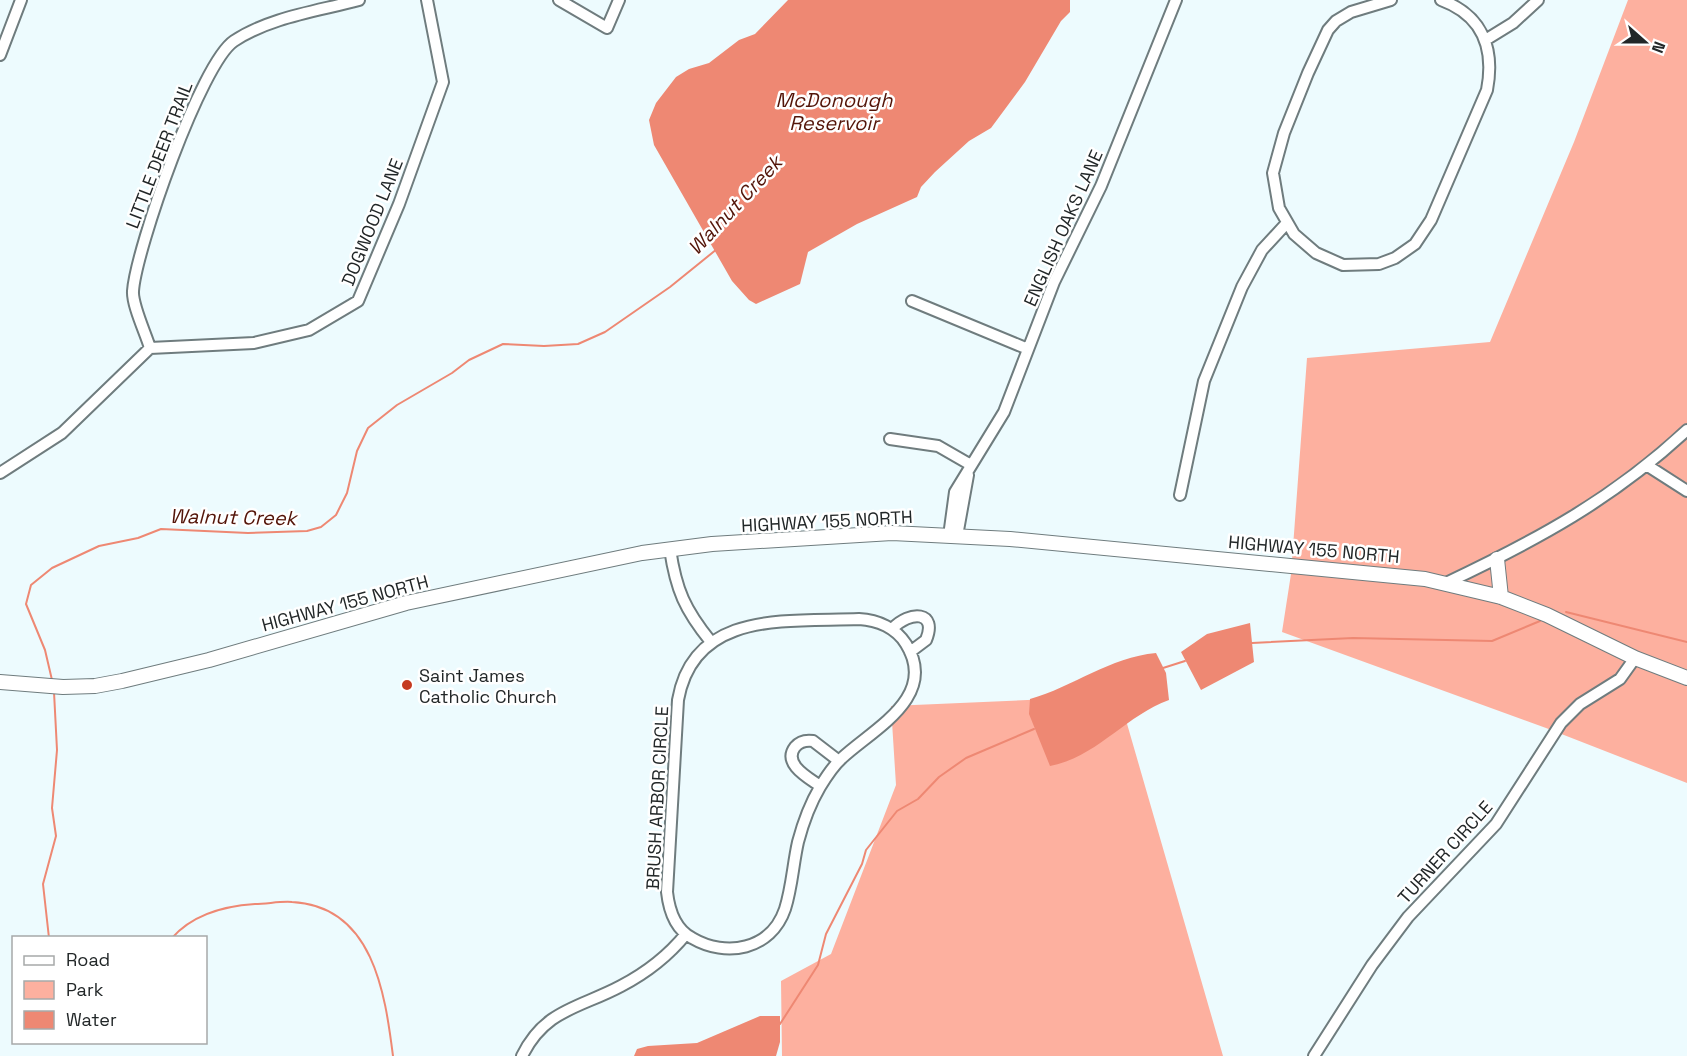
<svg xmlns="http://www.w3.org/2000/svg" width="1687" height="1056" font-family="'Space Grotesk',sans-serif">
  <rect width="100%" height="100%" fill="#edfbfe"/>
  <path fill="#fdb09f" d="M1628,0H1687V783L1546,728L1282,632L1291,574L1307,358L1490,342L1574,142Z
    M1119,696L1223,1056H782L781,981L831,954L896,785L891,706Z"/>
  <path fill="#ee8873" d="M788,0H1070V12L1061,21L1025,82L991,128L969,141L935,172L921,187L917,197L857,224L808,252L800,284L756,304L749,300L732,281L654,145L649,120L656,103L676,77L689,69L709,63L739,40L755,34Z
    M1250,623L1254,662L1201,690L1181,652L1207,634Z
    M1156,653L1166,673L1169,700C1125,716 1097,757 1050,766L1029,714L1030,699C1073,687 1110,657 1156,653Z
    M760,1016H780V1042L776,1056H634L637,1049L648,1046L697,1043Z"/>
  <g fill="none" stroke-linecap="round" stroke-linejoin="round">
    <path stroke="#ee8873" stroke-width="2" d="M1566,612L1687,642
      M1252,643L1353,638L1492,641L1540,621
      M1163,668L1185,661
      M52,680L45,650L26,604L31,585L52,568L99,546L138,538L161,529L248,533L307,531L321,527L336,515L347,493L357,451L368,428L397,405L452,373L469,360L503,344L544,346L578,344L605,332L670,287L717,249
      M49,938L43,884L56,836L52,808L57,750L54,692
      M172,938C193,914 224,906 255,904C267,904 280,901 292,902C373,906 385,993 393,1056
      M780,1024L818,965L826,934L862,864L866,850L897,811L918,799L939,777L966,758L1034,729"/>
    <g stroke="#6f7c7e" stroke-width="14">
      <path id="minor" d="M559,0L607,28L619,0
        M1391,0L1351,12L1336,21L1328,30L1308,73L1284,133L1273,173L1279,208L1294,234L1316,253L1343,265L1379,264L1395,258L1415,244L1431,220L1487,90C1495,48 1482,15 1441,0
        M1487,39L1513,23L1538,0
        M0,55L21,0
        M912,301L1028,349
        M150,348C146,334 132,305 133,291C136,249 201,63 234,41C270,17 319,11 359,0
        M890,439L938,446L971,465
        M1648,466L1687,491
        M0,473L62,433L150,348L254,343L309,330L358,301L399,204L443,82L427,0
        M1180,495L1204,381L1242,287L1262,250L1286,224
        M949,536L955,492L1004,412L1054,282L1101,186L1176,0
        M957,536L968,475
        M670,549C676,590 685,610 711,642
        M1446,583C1537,540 1613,499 1687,430
        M859,619C878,620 896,628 906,644C939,697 873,729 842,758C833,766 826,777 820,787C810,804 803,823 798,842C793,864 792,887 785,909C771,950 726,958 692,938C675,929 669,910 667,892L678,700C694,609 790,622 859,619Z
        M892,629C910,610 938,611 926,640L910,652
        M820,786C809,778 782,764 795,747C800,741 806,740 813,741L839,761
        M522,1056C545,1009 580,1008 621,986C646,973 668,956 686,934
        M1314,1056L1372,965L1408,917L1496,824L1561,723L1580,704L1620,679L1635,658"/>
    </g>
    <g stroke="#6f7c7e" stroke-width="16">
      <path id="major" d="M1497,559L1501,597
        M0,682L63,687L95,686L122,681L209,660L406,603L642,553L712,544L892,533L1010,539L1425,579L1501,597L1547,615L1635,658L1687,678"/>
    </g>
    <use href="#minor" stroke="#fff" stroke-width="10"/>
    <use href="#major" stroke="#fff" stroke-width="14"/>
  </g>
  <circle fill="#c53a20" stroke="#fff" stroke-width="2" cx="407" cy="685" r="6"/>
  <g text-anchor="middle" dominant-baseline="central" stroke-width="5" stroke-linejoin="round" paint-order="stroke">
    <g font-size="18" fill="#222728" stroke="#fff">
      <text transform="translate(159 155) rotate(-69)">LITTLE DEER TRAIL</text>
      <text transform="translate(372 222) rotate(-68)">DOGWOOD LANE</text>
      <text transform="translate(1063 228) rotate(-66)">ENGLISH OAKS LANE</text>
      <text transform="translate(827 521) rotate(-3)">HIGHWAY 155 NORTH</text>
      <text transform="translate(1314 549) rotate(5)">HIGHWAY 155 NORTH</text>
      <text transform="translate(345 603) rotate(-15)">HIGHWAY 155 NORTH</text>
      <text transform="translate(657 798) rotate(-87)">BRUSH ARBOR CIRCLE</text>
      <text transform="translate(1445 852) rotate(-48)">TURNER CIRCLE</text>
    </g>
    <g font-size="18" fill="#222728" stroke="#fff" text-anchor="start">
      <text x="419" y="675">Saint James<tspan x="419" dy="21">Catholic Church</tspan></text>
    </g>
    <g font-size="20" font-style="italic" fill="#531408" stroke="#fff">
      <text x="834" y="100">McDonough<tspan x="834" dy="23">Reservoir</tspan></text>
      <text transform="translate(735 205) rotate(-47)">Walnut Creek</text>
      <text transform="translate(233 517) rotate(1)">Walnut Creek</text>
    </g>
  </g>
  <rect x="12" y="936" width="195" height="108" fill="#ffffff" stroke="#a7a9a9" stroke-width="1.5"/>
  <rect x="24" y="956" width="30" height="9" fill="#ffffff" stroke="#a7a9a9" stroke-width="1.5"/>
  <text x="66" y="966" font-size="18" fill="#222728">Road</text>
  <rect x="24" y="981" width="30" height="18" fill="#fdb09f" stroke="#a7a9a9" stroke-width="1.5"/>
  <text x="66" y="996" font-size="18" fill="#222728">Park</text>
  <rect x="24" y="1011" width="30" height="18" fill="#ee8873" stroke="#a7a9a9" stroke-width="1.5"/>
  <text x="66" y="1026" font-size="18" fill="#222728">Water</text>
  <g transform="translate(1645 42) rotate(111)" stroke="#ffffff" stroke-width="4.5" paint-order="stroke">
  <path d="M0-4.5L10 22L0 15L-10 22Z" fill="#222728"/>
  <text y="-9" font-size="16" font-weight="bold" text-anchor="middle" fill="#222728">N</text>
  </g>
</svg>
